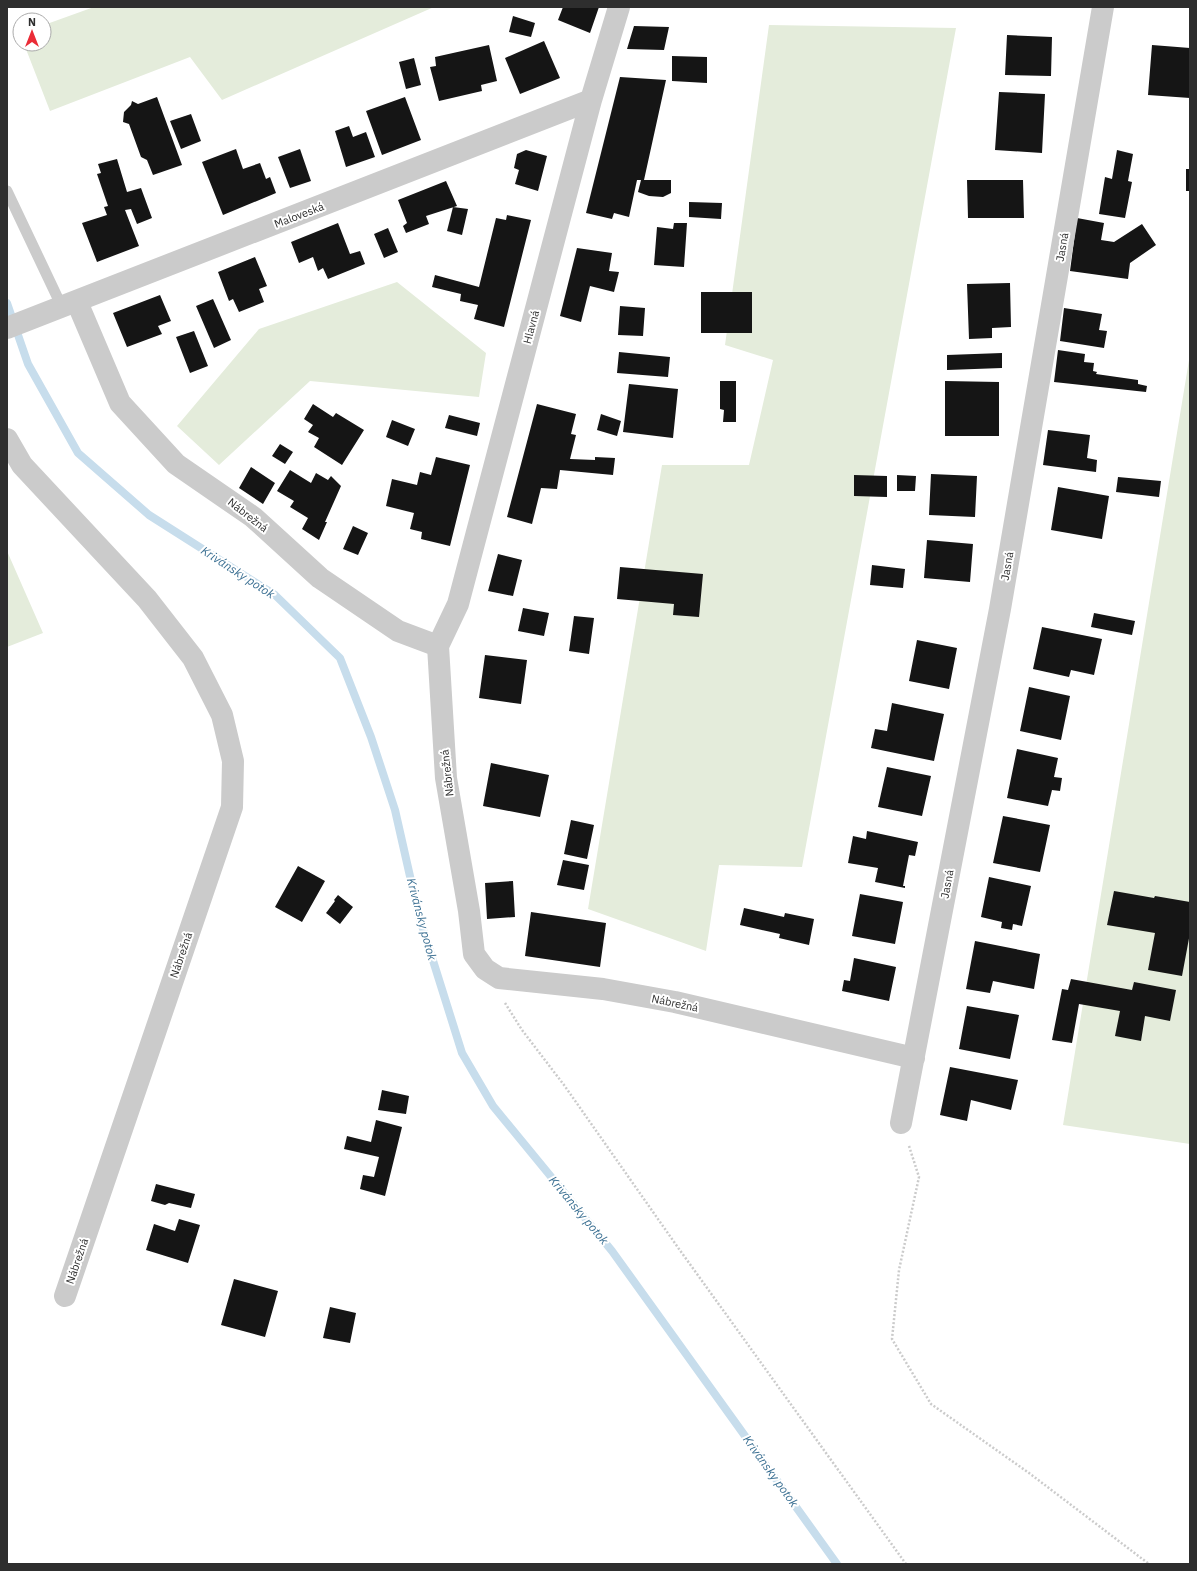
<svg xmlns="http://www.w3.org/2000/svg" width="1197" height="1571" font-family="'IBM Plex Sans',sans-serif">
  <rect width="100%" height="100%" fill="#fff"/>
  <path fill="#e4ecdb" d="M94,7H434L222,100L190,57L50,111L24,44H44V25Z
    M769,25L956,28L802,867L719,865L706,951L588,909L662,465H749L773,360L725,345Z
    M397,282L486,353L479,397L310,381L219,465L177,426L259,329Z
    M1190,354V1144L1063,1125Z
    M7,551L43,633L7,647Z"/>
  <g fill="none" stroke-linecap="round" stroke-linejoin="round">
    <path stroke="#c7ddec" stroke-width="8" d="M7,303L28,364L78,453L149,515L275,595L340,658L371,737L395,810L419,916L462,1053L493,1106L612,1251L837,1564"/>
  </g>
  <path fill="#151515" d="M563,7H599L590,33L558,20Z
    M513,16L535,23L531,37L509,32Z
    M634,26L669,27L664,50L627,49Z
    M1007,35L1052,37L1051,76L1005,75Z
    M544,41L560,78L520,94L505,58Z
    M489,45L497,81L481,85L482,91L439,101L430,67L436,66L435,57Z
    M1152,45L1190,48V98L1148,95Z
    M672,56L707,57V83L672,81Z
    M414,58L421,85L406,89L399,62Z
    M620,77L666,80L644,180H671V193L663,197L649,196L638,192L641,180H637L629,217L614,213L612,219L586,213Z
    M999,92L1045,94L1042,153L995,150Z
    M157,97L182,165L153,175L147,160L141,157L129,124L123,122L124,112L131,105L132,101L138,104Z
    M405,97L421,140L382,155L366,111Z
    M191,114L201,141L181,149L170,121Z
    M349,126L353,137L366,132L375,157L346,167L335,131Z
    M236,149L243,169L260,163L266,179L270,177L276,193L223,215L202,162Z
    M300,149L311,181L290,188L278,157Z
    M526,150L547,156L538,191L515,184L519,170L514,168L517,154Z
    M1117,150L1133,154L1128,181L1132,182L1125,218L1099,214L1105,177L1112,179Z
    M117,159L127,192L141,188L152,218L137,224L131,209L125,210L139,246L97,262L82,223L107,215L104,207L108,206L97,174L101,173L98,164Z
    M1186,169H1190V191H1186Z
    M967,180H1023L1024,218H968Z
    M446,181L457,206L426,216L429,224L406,233L403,226L407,223L398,200Z
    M689,202L722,203L721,219L689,217Z
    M453,207L468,209L462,235L447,231Z
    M507,215L531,220L504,327L474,319L478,305L460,301L461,294L432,287L435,275L479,287L496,218L506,220Z
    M1077,218L1104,223L1101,240L1114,242L1142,224L1156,245L1130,263L1128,279L1070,271Z
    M338,223L350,254L360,251L365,264L328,279L323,268L318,271L313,257L299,263L291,242Z
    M674,223H687L684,267L654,265L657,227L673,229Z
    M388,228L398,252L384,258L374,234Z
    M577,248L612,253L609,271L619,272L614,292L590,286L581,322L560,316Z
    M255,257L267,286L259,289L264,302L239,312L233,299L229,301L218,272Z
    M1010,283L1011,327L992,328V338L969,339L967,284Z
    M701,292H752V333H701Z
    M160,295L171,321L158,326L162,334L127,347L113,313Z
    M213,299L231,340L214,348L196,306Z
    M620,306L645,308L643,336L618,335Z
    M1064,308L1102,314L1099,330L1107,331L1104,348L1060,341Z
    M194,331L208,366L190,373L176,337Z
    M1058,350L1085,354L1084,362L1094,363L1093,371L1097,372L1096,374L1138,380V384L1147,386L1146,392L1054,382Z
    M619,352L670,357L668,377L617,373Z
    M1002,353V368L947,370V355Z
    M720,381H736V422H723L724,410L720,409Z
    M945,381L999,382V436H945Z
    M629,384L678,389L673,438L623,432Z
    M313,404L333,417L336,413L364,430L342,465L314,447L319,438L308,432L313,425L304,419Z
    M537,404L576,414L571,434L576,435L570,459L595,460V457L615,458L613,475L560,470L557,489L541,488L532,524L507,517Z
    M601,414L621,421L617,436L597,430Z
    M449,415L480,423L477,436L445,428Z
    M392,420L415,429L408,446L386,437Z
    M1048,430L1090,435L1087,458L1097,460L1096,472L1043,465Z
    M280,444L293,452L285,464L272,456Z
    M436,457L470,465L450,546L421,539L422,532L410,529L414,513L386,506L392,479L417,485L420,472L431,475Z
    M251,467L275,483L263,504L239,488Z
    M290,470L311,483L316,473L328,480L331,476L341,486L325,522H327L319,540L302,529L308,518L290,507L294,501L277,491Z
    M931,474L977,476L975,517L929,515Z
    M854,475L887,476V497L854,496Z
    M897,475L916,476L915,491H897Z
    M1118,477L1161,481L1159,497L1116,492Z
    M1058,487L1109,496L1102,539L1051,530Z
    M353,526L368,533L358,555L343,549Z
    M927,540L973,544L970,582L924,578Z
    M498,554L522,560L513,596L488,591Z
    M872,565L905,569L903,588L870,585Z
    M620,567L703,574L699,617L673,615L674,604L617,599Z
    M523,608L549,613L544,636L518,631Z
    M1094,613L1135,621L1132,635L1091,627Z
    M574,616L594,618L589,654L569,651Z
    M1042,627L1102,639L1094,675L1071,670L1069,677L1033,669Z
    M917,640L957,648L949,689L909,681Z
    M485,655L527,660L521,704L479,698Z
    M1029,687L1070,696L1061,740L1020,731Z
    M892,703L944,714L934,761L871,748L875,729L887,731Z
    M1017,749L1058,758L1054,777L1062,778L1060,791L1052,790L1048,806L1007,798Z
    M491,763L549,775L540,817L483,806Z
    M887,767L931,776L922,816L878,807Z
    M1003,816L1050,825L1040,872L993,863Z
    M571,820L594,825L587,859L564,854Z
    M867,831L918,842L915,856L909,855L903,886H905V888L875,882L878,868L848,863L853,836L866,839Z
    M563,860L589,865L584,890L557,885Z
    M298,866L325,881L302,922L275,907Z
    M989,877L1031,886L1022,926L1013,924L1012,930L1001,928L1002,922L981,917Z
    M513,881L515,917L487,919L485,883Z
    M1114,891L1154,898L1155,896L1190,902V933L1182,976L1148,970L1155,933L1107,925Z
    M860,894L903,902L895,944L852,936Z
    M338,895L353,907L340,924L326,913L335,901L334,900Z
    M744,908L784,917L785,913L814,919L809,945L779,938L780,934L740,925Z
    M531,912L606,923L600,967L525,956Z
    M975,941L1040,954L1034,989L993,981L990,993L966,989Z
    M854,958L896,967L889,1001L842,991L844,980L850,981Z
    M1071,979L1132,990L1134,982L1176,990L1170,1021L1145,1016L1141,1041L1115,1036L1120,1011L1079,1004L1072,1043L1052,1040L1062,989L1068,990Z
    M967,1006L1019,1015L1010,1059L959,1049Z
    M950,1067L1018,1080L1011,1110L971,1100L967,1121L940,1115Z
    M382,1090L409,1096L406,1114L378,1110Z
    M376,1120L402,1127L385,1196L360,1189L363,1175L374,1177L379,1157L344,1149L347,1136L371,1142Z
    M156,1184L195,1194L191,1208L169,1203L165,1205L151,1201Z
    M179,1219L200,1225L188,1263L146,1250L154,1224L175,1231Z
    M234,1279L278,1291L265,1337L221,1325Z
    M330,1307L356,1313L350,1343L323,1338Z"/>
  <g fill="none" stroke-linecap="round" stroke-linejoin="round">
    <path stroke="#cbcbcb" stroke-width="2.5" stroke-dasharray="2 2" stroke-linecap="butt" d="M505,1003L522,1030L564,1085L679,1249L906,1564
      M909,1146L919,1177L899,1270L892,1339L931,1404L1029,1473L1149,1564"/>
    <path stroke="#cbcbcb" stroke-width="11" d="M7,191L62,307"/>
    <path stroke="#cbcbcb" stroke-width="22" d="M77,302L120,403L176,464L253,517L320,578L398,631L438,646L446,778L469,911L474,954L485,969L499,978L603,989L675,1002L914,1058
      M7,328L591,100
      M7,439L22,465L147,599L193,658L222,715L233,761L232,807L65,1296
      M438,646L458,604L591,100L619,7
      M901,1123L1000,609L1103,7"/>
  </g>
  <g text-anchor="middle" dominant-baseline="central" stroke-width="4" stroke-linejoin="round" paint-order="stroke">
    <g font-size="11" fill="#2e2e2e" stroke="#fff">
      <text transform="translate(299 215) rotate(-21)">Maloveská</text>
      <text transform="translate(1062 247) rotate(-80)">Jasná</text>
      <text transform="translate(531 327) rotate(-75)">Hlavná</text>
      <text transform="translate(248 515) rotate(38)">Nábrežná</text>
      <text transform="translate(1007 566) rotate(-80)">Jasná</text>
      <text transform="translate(447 773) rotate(-96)">Nábrežná</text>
      <text transform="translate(947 884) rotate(-79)">Jasná</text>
      <text transform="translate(181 955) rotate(-71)">Nábrežná</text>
      <text transform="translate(675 1003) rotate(12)">Nábrežná</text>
      <text transform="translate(77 1261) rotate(-71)">Nábrežná</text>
    </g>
    <g font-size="12" font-style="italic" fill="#3a6f92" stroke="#fff">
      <text transform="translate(238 572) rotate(33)">Krivánsky potok</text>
      <text transform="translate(422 919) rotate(75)">Krivánsky potok</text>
      <text transform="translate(579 1210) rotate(50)">Krivánsky potok</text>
      <text transform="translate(771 1471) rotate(54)">Krivánsky potok</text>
    </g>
  </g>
  <rect width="1197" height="1571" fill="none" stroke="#2e2e2e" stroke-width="16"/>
  <g transform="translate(32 32)"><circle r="19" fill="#ffffff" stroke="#ababab"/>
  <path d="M0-3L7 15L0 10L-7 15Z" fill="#ea2c37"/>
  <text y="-6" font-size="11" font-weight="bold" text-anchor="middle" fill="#2e2e2e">N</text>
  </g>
</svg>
